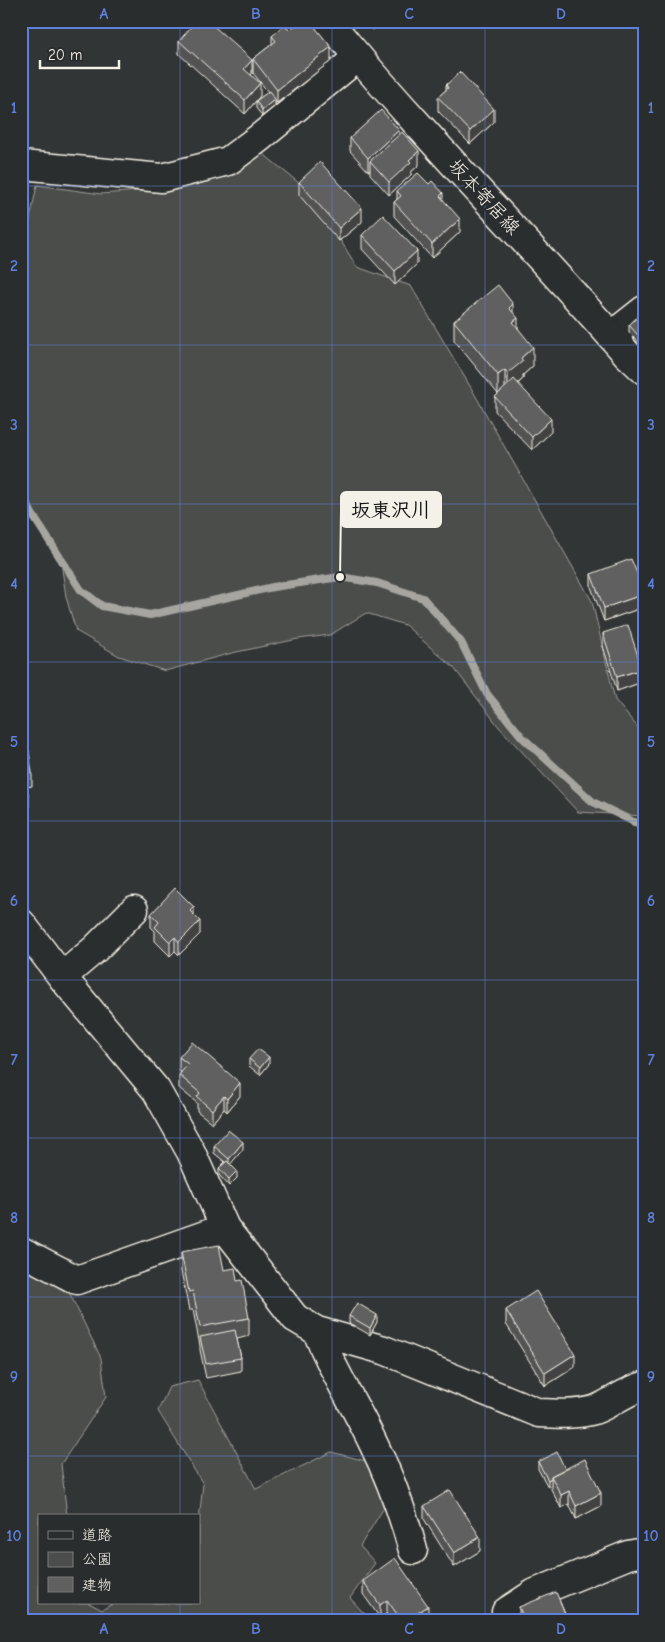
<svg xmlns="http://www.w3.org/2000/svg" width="665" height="1642" font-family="'Comic Neue','Klee One',sans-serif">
  <rect width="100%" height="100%" fill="#323535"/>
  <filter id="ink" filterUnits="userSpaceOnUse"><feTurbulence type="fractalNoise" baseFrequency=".02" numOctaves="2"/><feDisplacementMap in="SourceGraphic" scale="10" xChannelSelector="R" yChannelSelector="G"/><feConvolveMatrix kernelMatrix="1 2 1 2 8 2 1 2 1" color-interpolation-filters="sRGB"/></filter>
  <g filter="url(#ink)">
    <path fill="#4b4d4c" stroke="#a09f9a" d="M261,152L311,193L357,267L411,286L474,393L592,601L615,700L644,735V816L578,812L499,727L454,668L405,625L366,613L330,635L298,639L232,653L165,671L119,656L76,631L66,597L60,555L21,489V236L27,234L37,185L101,194L163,189Z
      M21,1266L70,1294L101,1358L106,1397L61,1464L67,1516H39V1603H89L102,1610L114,1603H199V1520L203,1484L158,1411L169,1387L198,1380L256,1489L331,1452L370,1462L385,1506L360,1546L375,1563L350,1598L371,1621H21Z"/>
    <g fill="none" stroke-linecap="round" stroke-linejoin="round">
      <path stroke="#a6a5a0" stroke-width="8" d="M21,491L32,514L81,590L102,606L150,615L273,587L340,577L377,583L423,598L461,642L487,694L522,737L593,802L634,822L644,824"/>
      <g stroke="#f4f1e8" stroke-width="31">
        <path id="minor" d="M21,165L162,178L228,161L258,139L358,57
          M611,336L644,310
          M21,923L62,977L156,1090L191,1152L225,1228L295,1318L317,1331L384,1350L539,1413C557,1414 576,1415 594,1410C611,1404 625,1391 644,1386
          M62,977L95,949L134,910
          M21,1251L77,1280L225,1228
          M317,1331C332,1370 355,1405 373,1443C390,1477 403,1514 413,1550
          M506,1612L535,1593L628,1555L644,1552"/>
      </g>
      <g stroke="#f4f1e8" stroke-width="31">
        <path id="major" d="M328,21C423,136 529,242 627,354L644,370"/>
      </g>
      <use href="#minor" stroke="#2a2d2e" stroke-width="28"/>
      <use href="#major" stroke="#2a2d2e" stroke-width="28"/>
    </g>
    <path fill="#525352" stroke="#f4f1e8" d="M365,21H383L373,30Z
      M289,30L331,61L277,103L275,101V106L262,116L256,108V101L268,92L253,73V59L272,44V36Z
      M179,41L252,74L251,75L260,96L245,114L179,54Z
      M446,85L494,122L470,144L438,111V97L446,90Z
      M399,134L419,165L411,172V175L389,195L370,174V170L368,171L350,151V138Z
      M299,182L362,222L339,241L299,195Z
      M397,191L443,200L460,232L432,258L394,216V202L397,199Z
      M362,235L417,264L395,285L362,249Z
      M644,311V348L629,332V325Z
      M513,313L518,328L533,366L523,375V379L518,384L551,432L532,450L495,411V397L498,394L454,340V321Z
      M591,574L644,590V607L604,621L591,587Z
      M603,633L642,682L617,691L603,646Z
      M21,752L32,773V786L27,787L29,800V813L21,815Z
      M151,914H194L200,934L179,955L175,951L170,956L155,941V931L151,927Z
      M179,1057L240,1096L227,1112L224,1109L212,1123L197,1111V1103L179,1088V1075L181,1072L179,1071Z
      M249,1059L269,1064L260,1075L249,1066Z
      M214,1146L243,1149L230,1164L237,1178L229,1186L219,1175V1168L225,1162L214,1153Z
      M181,1252L224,1270L237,1281L249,1318V1336L237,1339L241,1358V1371L206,1378L200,1350V1346L193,1310H189L181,1271Z
      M506,1310L575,1367L545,1386L506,1324Z
      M349,1316L377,1322L370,1335L349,1323Z
      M538,1462L565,1469L601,1506L576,1519L569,1504L561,1508L551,1489V1485L548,1487L538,1469Z
      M424,1506L480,1551L454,1567L424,1519Z
      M363,1581L428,1619L425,1621H392L387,1613L380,1618L363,1594Z
      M519,1607L568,1621H519Z"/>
    <path fill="#424342" stroke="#f4f1e8" d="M373,21H383L373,30Z
      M331,47V61L277,103V90Z
      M252,60V74L244,82V69Z
      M260,83V96L245,114V100Z
      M275,99V106L262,116V110Z
      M494,109V122L470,144V131Z
      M399,130V143L370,161V170L368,171V158Z
      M419,151V165L411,172V175L389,195V182L409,160Z
      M443,193V206L440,196Z
      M362,208V222L339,241V228Z
      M460,219V232L432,258V244Z
      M417,251V264L395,285V271Z
      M513,304V322L518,318V337L513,341V323L509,327V308Z
      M533,347V366L523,375V379L508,392V373L521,358Z
      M505,370V389L498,394V375Z
      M551,419V432L532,450V437Z
      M644,594V607L604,621V608Z
      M642,669V682L617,691V677Z
      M194,907V920L190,911Z
      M200,921V934L179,955V942Z
      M175,937V951L170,956V942Z
      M269,1057V1064L260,1075V1068Z
      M240,1083V1096L227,1112V1099Z
      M224,1096V1109L212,1123V1110Z
      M243,1142V1149L229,1166V1159Z
      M237,1171V1178L229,1186V1179Z
      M377,1315V1322L370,1335V1328Z
      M575,1354V1367L545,1386V1373Z
      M551,1478V1485L548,1487V1480Z
      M569,1491V1504L561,1508V1495Z
      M601,1493V1506L576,1519V1506Z
      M480,1537V1551L454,1567V1553Z
      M387,1600V1613L380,1618V1605Z
      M428,1606V1619L425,1621H406Z"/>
    <path fill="#5f605f" stroke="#f4f1e8" d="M196,21H208L252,60L244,69L260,83L245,100L179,41Z
      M301,21H310L331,47L277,90L253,59L276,41L272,36L285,25L289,30Z
      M460,72L494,109L470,131L438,97L448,88L446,85Z
      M269,91L275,99L262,110L256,101Z
      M381,110L399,130L368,158L350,138Z
      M402,132L419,151L409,160L411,162L389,182L370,161Z
      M320,162L362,208L339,228L299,182Z
      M418,173L429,184L432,181L443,193L440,196L460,219L432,244L394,202L401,196L397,191Z
      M383,215L417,251L395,271L362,235Z
      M498,285L513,304L509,308L518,318L513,322L533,347L521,358L523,361L508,373L505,370L498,375L454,321Z
      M644,311V342L629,325Z
      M514,379L551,419L532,437L495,397Z
      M631,559L644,590V594L604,608L591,574Z
      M628,625L642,669L617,677L603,633Z
      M29,751L32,773L25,774L29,800L21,801V752Z
      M175,888L194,907L190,911L200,921L179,942L175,937L170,942L155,927L159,922L151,914Z
      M192,1042L240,1083L227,1099L224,1096L212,1110L197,1097L200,1093L179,1075L188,1064L179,1057Z
      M258,1049L269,1057L260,1068L249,1059Z
      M228,1130L243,1142L229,1159L214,1146Z
      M227,1161L237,1171L229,1179L219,1168Z
      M219,1245L224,1270L235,1268L237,1281L242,1280L249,1318L200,1327L193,1291L189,1292L181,1252Z
      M536,1291L575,1354L545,1373L506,1310Z
      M357,1303L377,1315L370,1328L349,1316Z
      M235,1330L241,1358L206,1364L200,1337Z
      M557,1452L565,1469L551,1476V1478L548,1480L538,1462Z
      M585,1459L601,1493L576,1506L569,1491L561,1495L551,1476Z
      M450,1490L480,1537L454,1553L424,1506Z
      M395,1558L428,1606L406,1621H402L387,1600L380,1605L363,1581Z
      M556,1592L568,1621H525L519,1607Z"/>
  </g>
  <path fill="none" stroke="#5e7fdd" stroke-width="1" stroke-opacity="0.55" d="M180,21V1516M332,21V1621M485,21V1621M21,186H644M21,345H644M21,504H644M21,662H644M21,821H644M21,980H644M21,1138H644M21,1297H644M21,1456H644M180,1603V1621"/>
  <g text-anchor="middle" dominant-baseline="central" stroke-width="4" stroke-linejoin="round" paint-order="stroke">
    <g font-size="19" fill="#f4f1e8" stroke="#2a2d2e">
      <text transform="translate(484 197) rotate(47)">坂本寄居線</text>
    </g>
  </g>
  <path fill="none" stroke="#f4f1e8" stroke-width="2" d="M340 577L341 510"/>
  <circle fill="#f4f1e8" stroke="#2a2d2e" stroke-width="2" cx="340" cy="577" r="5"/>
  <rect fill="#f4f1e8" stroke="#f4f1e8" stroke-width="2" x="341" y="492" width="100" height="35" rx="5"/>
  <g font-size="20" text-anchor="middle" font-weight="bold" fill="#111">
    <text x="391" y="517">坂東沢川</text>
  </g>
  <rect width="665" height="1642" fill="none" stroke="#2a2d2e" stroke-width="55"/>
  <rect x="38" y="1514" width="162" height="90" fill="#2a2d2e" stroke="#7b7b78"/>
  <rect x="48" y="1531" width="25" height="8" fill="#2a2d2e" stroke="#7b7b78"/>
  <text x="82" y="1540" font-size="15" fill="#f4f1e8">道路</text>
  <rect x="48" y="1552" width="25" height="15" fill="#4b4d4c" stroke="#7b7b78"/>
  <text x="82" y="1564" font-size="15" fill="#f4f1e8">公園</text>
  <rect x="48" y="1577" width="25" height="15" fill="#5f605f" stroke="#7b7b78"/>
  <text x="82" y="1590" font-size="15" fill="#f4f1e8">建物</text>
  <path d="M40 60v8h79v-8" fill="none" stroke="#f4f1e8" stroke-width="2.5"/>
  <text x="48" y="60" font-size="15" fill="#f4f1e8" stroke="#2a2d2e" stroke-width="4" paint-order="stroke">20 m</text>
  <rect x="28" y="28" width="610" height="1586" fill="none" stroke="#5e7fdd" stroke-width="2"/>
  <g font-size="16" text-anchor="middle" font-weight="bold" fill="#5e7fdd">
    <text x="104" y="19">A</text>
    <text x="256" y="19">B</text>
    <text x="409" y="19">C</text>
    <text x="561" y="19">D</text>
    <text x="14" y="113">1</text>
    <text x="651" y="113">1</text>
    <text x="14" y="271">2</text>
    <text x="651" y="271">2</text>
    <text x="14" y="430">3</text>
    <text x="651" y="430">3</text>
    <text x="14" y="589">4</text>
    <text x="651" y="589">4</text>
    <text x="14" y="747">5</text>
    <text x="651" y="747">5</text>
    <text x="14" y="906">6</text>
    <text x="651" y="906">6</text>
    <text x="14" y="1065">7</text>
    <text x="651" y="1065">7</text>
    <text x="14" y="1223">8</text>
    <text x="651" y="1223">8</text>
    <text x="14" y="1382">9</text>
    <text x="651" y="1382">9</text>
    <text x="14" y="1541">10</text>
    <text x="651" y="1541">10</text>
    <text x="104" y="1634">A</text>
    <text x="256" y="1634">B</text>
    <text x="409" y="1634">C</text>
    <text x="561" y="1634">D</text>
  </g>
</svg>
